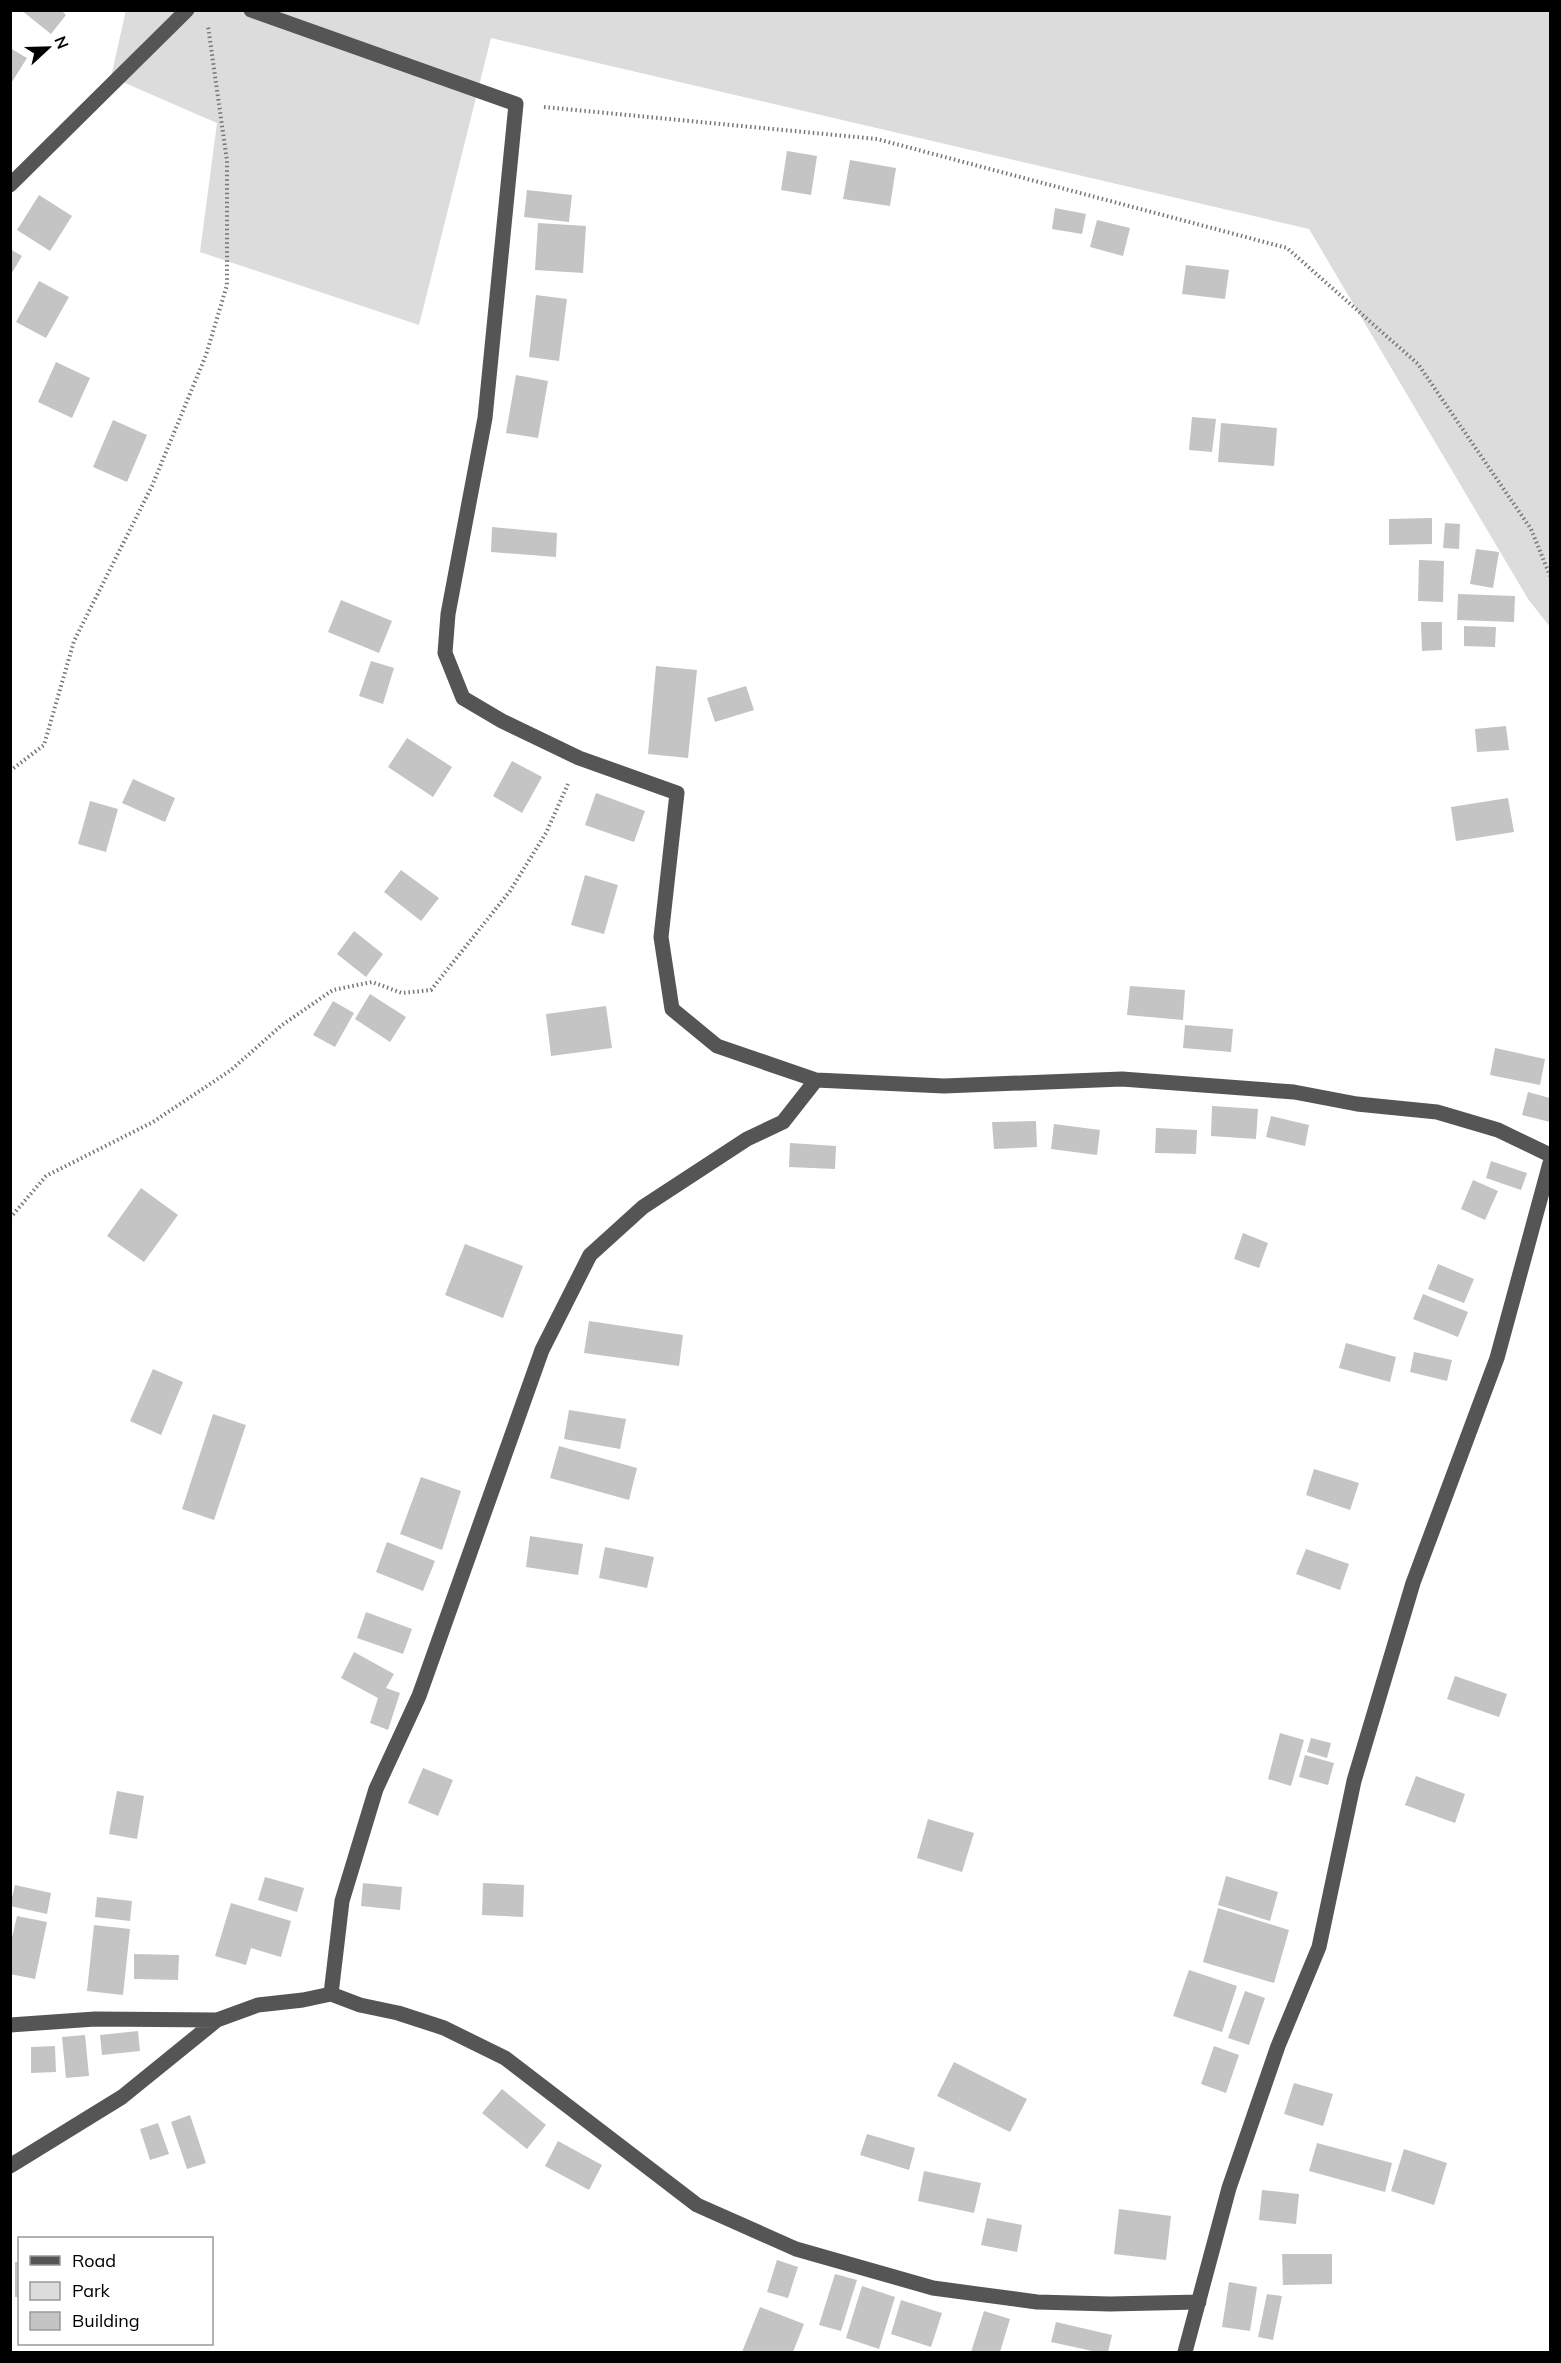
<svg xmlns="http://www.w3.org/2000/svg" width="1561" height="2363" font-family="Mulish,sans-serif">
  <rect width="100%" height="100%" fill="#fff"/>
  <path fill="#dcdcdc" d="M126,10L1550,11V627L1528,599L1309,229L491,38L419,325L200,252L217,123L111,77Z"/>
  <path fill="#c4c4c4" d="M21,10H61L66,15L51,34Z
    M10,48L27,58L10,85Z
    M787,151L817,156L811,195L781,190Z
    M850,160L896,168L890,206L843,199Z
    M527,190L572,195L569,222L524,217Z
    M39,195L72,216L50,251L17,230Z
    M1055,208L1086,214L1082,234L1052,229Z
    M1097,220L1130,228L1123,256L1090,247Z
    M538,223L586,226L583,273L535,270Z
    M10,249L22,256L10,276Z
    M1186,265L1229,270L1225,299L1182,294Z
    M39,281L69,297L46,338L16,322Z
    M536,295L567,299L559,361L529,357Z
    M56,362L90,378L72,418L38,402Z
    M516,375L548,381L538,438L506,433Z
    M1192,417L1216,419L1212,452L1189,450Z
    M113,420L147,435L127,482L93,467Z
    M1221,423L1277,428L1274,466L1218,462Z
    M1432,518V544L1389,545V519Z
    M1445,523L1460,524L1459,549L1443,548Z
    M492,527L557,533L556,557L491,552Z
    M1476,549L1499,552L1493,588L1470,584Z
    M1419,560L1444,561L1443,602L1418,601Z
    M1458,594L1515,596L1514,622L1457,620Z
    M341,600L392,621L379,653L328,632Z
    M1421,622H1442V650L1422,651Z
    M1464,626L1496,627L1495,647L1464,646Z
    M371,661L394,668L383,704L359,696Z
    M656,666L697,670L688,758L648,754Z
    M746,686L754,710L715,722L707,698Z
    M1506,726L1509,750L1477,752L1475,729Z
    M407,738L452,767L433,797L388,767Z
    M512,761L542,777L522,813L493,796Z
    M133,779L175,798L165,822L122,803Z
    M596,793L645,811L634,842L585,825Z
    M1508,798L1514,832L1456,841L1451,807Z
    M90,801L118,809L106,852L78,844Z
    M401,870L439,898L421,921L384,892Z
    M585,875L618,885L604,934L571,925Z
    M354,931L383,954L366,977L337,954Z
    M1130,986L1185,990L1183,1020L1127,1015Z
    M370,994L406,1017L390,1042L355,1019Z
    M333,1001L354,1013L335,1047L313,1035Z
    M606,1006L612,1048L551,1056L546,1014Z
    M1185,1025L1233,1029L1231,1052L1183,1048Z
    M1495,1048L1545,1059L1540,1085L1490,1075Z
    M1528,1092L1550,1098V1122L1522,1115Z
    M1212,1106L1258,1109L1256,1139L1211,1136Z
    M1271,1116L1309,1125L1305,1146L1266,1137Z
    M1036,1121L1037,1147L994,1149L992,1122Z
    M1054,1124L1100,1130L1097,1155L1051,1149Z
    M1156,1128L1197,1130L1196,1154L1155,1153Z
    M790,1143L836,1146L835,1169L789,1167Z
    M1491,1161L1527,1173L1521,1190L1486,1178Z
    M1473,1180L1498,1191L1485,1220L1461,1209Z
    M141,1188L178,1215L144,1262L107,1236Z
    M1243,1233L1268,1243L1259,1268L1234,1259Z
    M465,1244L523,1266L503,1318L445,1295Z
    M1438,1264L1474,1279L1464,1303L1428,1289Z
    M1423,1294L1468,1312L1458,1337L1413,1319Z
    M589,1321L683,1335L679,1366L584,1353Z
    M1346,1343L1396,1357L1390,1382L1339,1368Z
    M1414,1352L1452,1360L1447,1381L1410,1372Z
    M153,1369L183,1382L161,1435L130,1421Z
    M569,1410L626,1419L620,1449L564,1439Z
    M213,1414L246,1425L214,1520L182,1509Z
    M559,1446L637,1468L629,1500L550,1478Z
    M1314,1469L1359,1483L1350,1510L1306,1495Z
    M421,1477L461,1491L442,1550L400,1534Z
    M530,1536L583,1544L578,1575L526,1567Z
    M387,1542L435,1561L423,1591L376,1572Z
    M605,1547L654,1557L647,1588L599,1578Z
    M1306,1549L1349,1564L1340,1590L1296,1574Z
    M366,1612L412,1629L403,1654L357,1638Z
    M354,1652L394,1674L386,1688L400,1693L388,1730L370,1723L378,1698L341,1678Z
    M1455,1676L1507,1694L1499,1717L1447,1699Z
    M1280,1733L1304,1740L1291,1786L1268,1779Z
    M1311,1738L1331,1743L1327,1758L1307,1752Z
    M1305,1755L1334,1763L1328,1785L1299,1777Z
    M423,1768L453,1780L438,1816L408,1803Z
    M1416,1776L1465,1794L1455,1823L1405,1805Z
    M117,1791L144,1796L137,1839L109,1834Z
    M928,1819L974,1833L962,1872L917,1858Z
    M1226,1876L1278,1892L1270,1921L1218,1905Z
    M265,1877L304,1888L297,1912L258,1900Z
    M363,1883L402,1887L400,1910L361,1906Z
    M483,1883L524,1885L523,1917L482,1915Z
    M15,1885L51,1893L47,1914L10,1906Z
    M97,1897L132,1901L130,1921L95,1917Z
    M231,1903L291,1921L281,1957L251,1948L246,1965L215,1956Z
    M1218,1908L1289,1930L1274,1983L1203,1962Z
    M17,1916L47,1922L35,1979L10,1974V1946Z
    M94,1925L130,1929L123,1995L87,1991Z
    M134,1954L179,1955L178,1980L134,1979Z
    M1189,1970L1237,1986L1222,2032L1173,2016Z
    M1245,1991L1265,1998L1249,2045L1228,2038Z
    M138,2031L140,2051L102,2055L100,2035Z
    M85,2035L89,2076L66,2078L62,2037Z
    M55,2046L56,2072L31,2073V2047Z
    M1214,2046L1239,2055L1226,2093L1201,2084Z
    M954,2062L1027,2099L1010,2132L937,2096Z
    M1294,2083L1333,2094L1323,2126L1284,2114Z
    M502,2089L546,2125L527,2149L482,2113Z
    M190,2115L206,2163L187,2169L171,2122Z
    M158,2123L169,2154L150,2160L140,2129Z
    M867,2134L915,2148L909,2170L860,2155Z
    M558,2141L602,2165L589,2190L545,2166Z
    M1317,2143L1392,2163L1385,2192L1309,2171Z
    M1404,2149L1447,2163L1434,2205L1391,2191Z
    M924,2171L981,2183L974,2213L918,2201Z
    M1262,2190L1299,2194L1296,2224L1259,2220Z
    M1119,2209L1171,2216L1166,2260L1114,2254Z
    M987,2218L1022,2225L1017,2252L981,2245Z
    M1282,2254H1332V2284L1283,2285Z
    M777,2260L798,2267L788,2298L767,2292Z
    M15,2262H20V2297H15Z
    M835,2274L857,2280L841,2331L819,2325Z
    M1229,2282L1257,2287L1250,2331L1222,2327Z
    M862,2286L895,2297L879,2349L846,2338Z
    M1267,2294L1282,2296L1273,2340L1258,2337Z
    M901,2300L942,2313L931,2347L891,2334Z
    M760,2307L804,2324L793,2352H742Z
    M984,2311L1010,2319L1000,2352H971Z
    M1056,2322L1112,2335L1108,2352H1097L1051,2342Z"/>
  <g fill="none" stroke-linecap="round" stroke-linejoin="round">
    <path stroke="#777" stroke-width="4" stroke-dasharray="1.5 3" stroke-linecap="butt" d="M544,107L877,139L1287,248L1418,364L1531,529L1550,576
      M10,771L44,745L74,641L152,486L206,355L227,285V161L208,26
      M10,1218L46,1176L153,1122L231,1070L282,1025L333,990L372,982L402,993L431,990L510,891L546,833L568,784"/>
    <path stroke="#555" stroke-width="15" d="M251,10L516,104L485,418L448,614L445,653L463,698L502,721L579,758L677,793L661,937L672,1009L717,1046L816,1080L944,1086L1122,1079L1294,1092L1357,1104L1437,1112L1498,1130L1550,1155
      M10,185L187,10
      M331,1994L342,1901L376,1789L419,1696L542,1350L590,1255L643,1207L747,1139L783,1122L816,1080
      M10,2025L95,2019L217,2020
      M10,2166L122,2097L217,2020L258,2005L303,2000L331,1994L360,2005L398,2013L444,2028L505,2058L697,2205L796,2249L933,2288L1037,2302L1110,2304L1199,2302
      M1185,2352L1229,2188L1278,2046L1319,1947L1354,1781L1413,1583L1497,1358L1550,1163"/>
  </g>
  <rect width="1561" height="2363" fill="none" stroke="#000000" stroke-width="24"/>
  <rect x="18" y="2237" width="195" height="108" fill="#ffffff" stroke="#999999" stroke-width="1.5"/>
  <rect x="30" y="2256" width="30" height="9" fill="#555555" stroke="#999999" stroke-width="1.5"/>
  <text x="72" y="2267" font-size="18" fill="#000000">Road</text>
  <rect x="30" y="2282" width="30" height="18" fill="#dcdcdc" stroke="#999999" stroke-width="1.5"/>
  <text x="72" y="2297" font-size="18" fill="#000000">Park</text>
  <rect x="30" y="2312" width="30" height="18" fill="#c4c4c4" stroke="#999999" stroke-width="1.5"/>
  <text x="72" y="2327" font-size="18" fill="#000000">Building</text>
  <g transform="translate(48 48) rotate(68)" stroke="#ffffff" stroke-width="4.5" paint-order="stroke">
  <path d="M0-4.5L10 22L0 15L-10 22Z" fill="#000000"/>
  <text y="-9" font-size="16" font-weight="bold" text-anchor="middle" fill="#000000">N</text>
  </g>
</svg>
